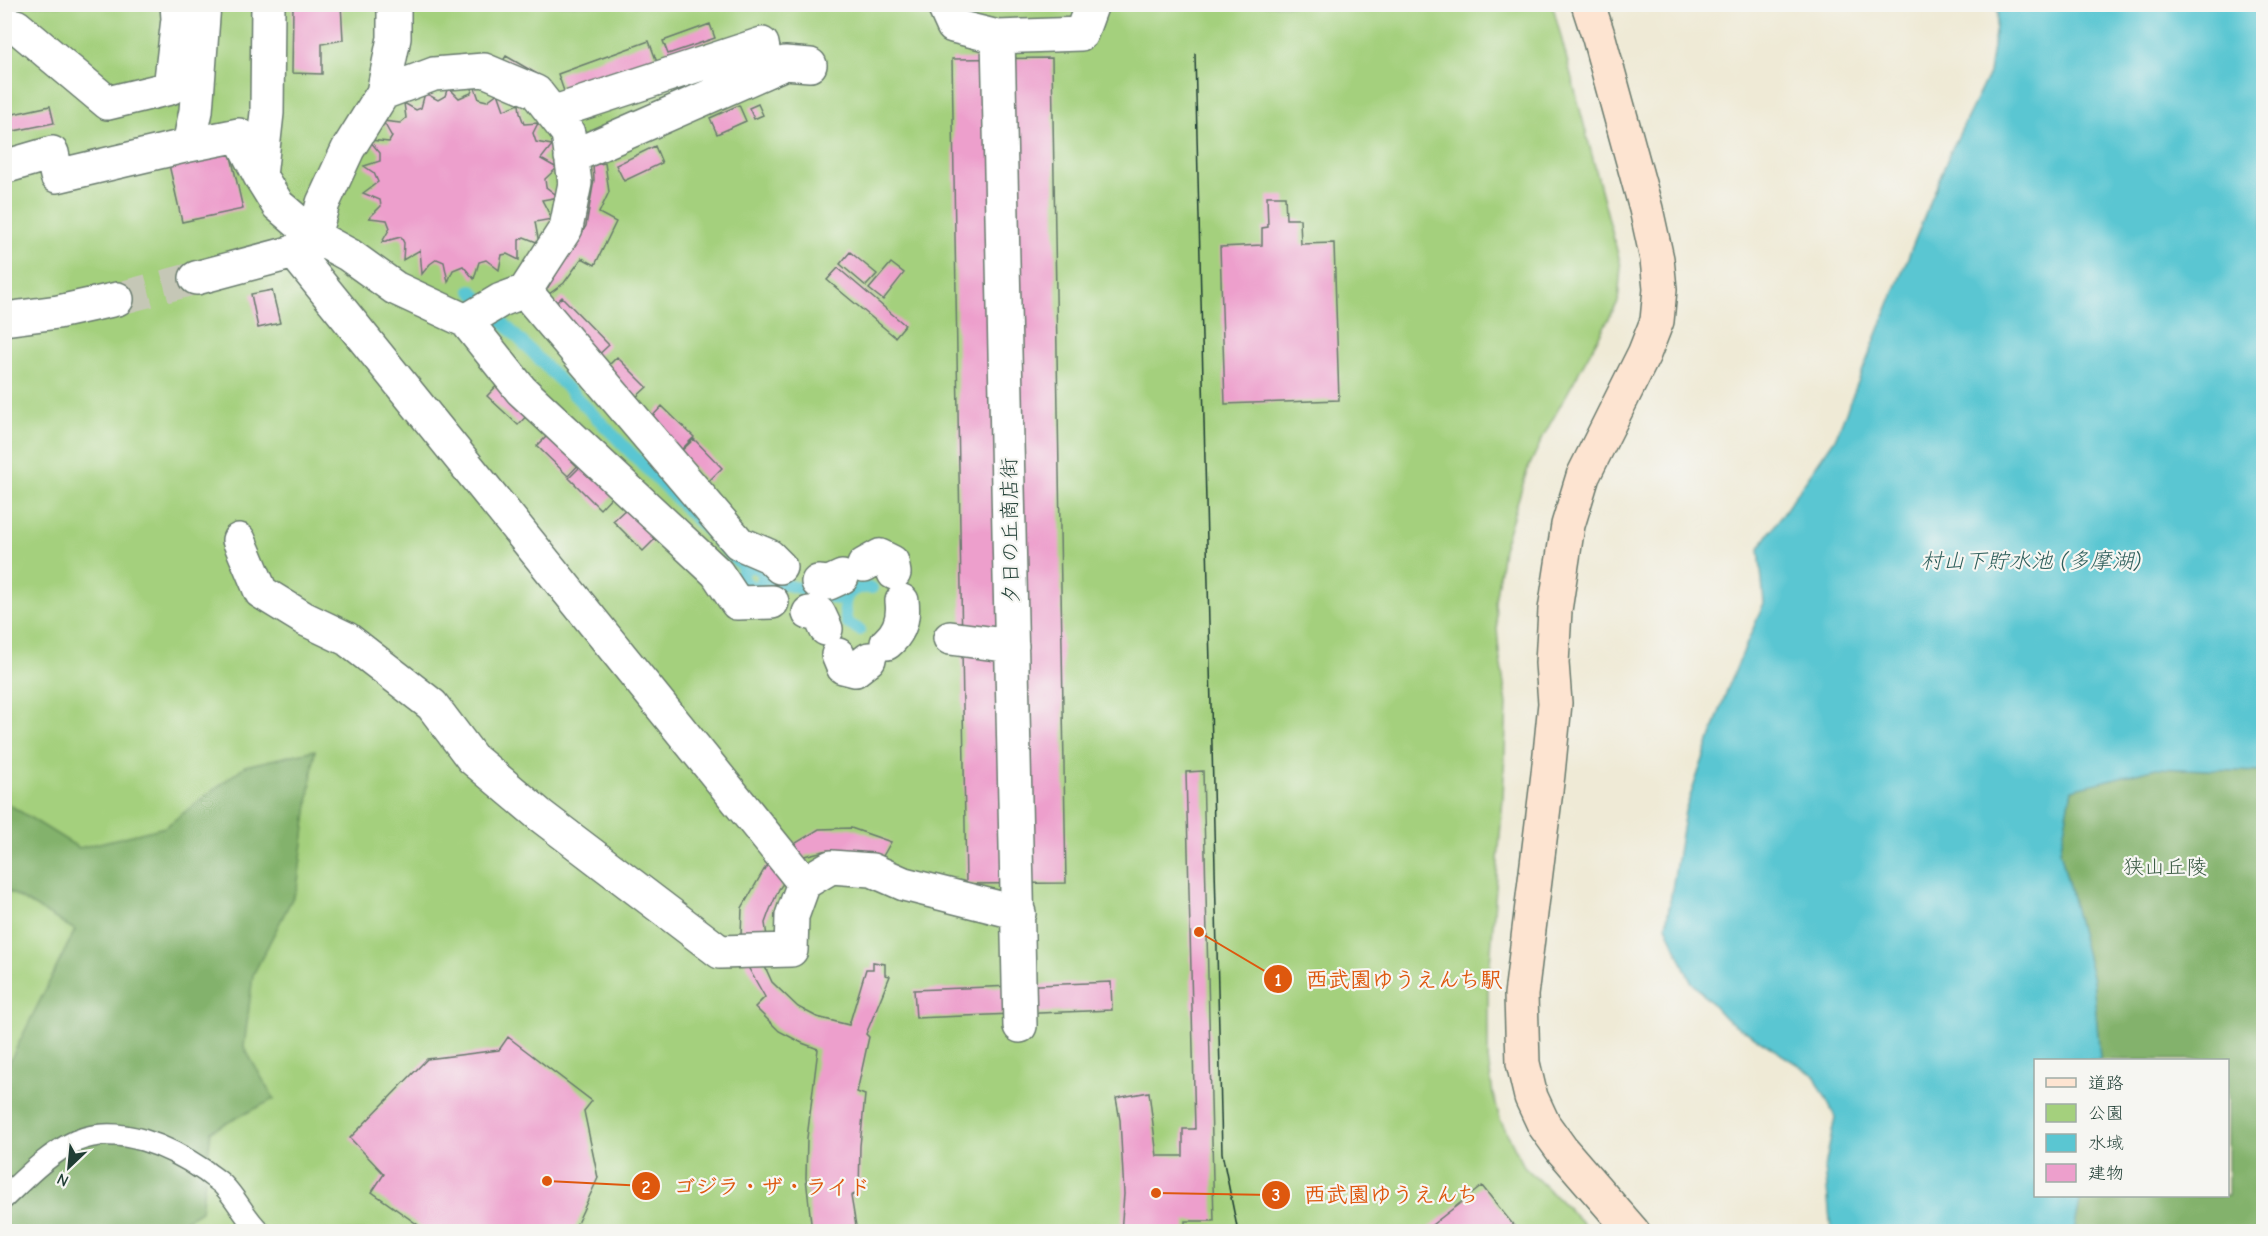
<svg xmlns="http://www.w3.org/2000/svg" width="2268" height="1236" font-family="'Comic Neue','Klee One',sans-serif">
  <rect width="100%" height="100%" fill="#f6f6f2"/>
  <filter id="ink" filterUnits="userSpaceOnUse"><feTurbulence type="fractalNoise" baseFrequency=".0167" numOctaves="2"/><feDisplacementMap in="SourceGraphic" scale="12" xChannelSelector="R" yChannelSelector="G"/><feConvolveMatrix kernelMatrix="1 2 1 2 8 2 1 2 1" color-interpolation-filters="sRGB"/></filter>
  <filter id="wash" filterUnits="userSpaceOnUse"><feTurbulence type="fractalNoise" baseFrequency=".008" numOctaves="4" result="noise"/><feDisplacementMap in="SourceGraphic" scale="24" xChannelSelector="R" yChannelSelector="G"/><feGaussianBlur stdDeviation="1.35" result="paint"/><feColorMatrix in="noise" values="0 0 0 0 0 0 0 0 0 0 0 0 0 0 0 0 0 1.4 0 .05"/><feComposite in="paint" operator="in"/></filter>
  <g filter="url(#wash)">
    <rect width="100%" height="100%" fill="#efead6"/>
    <path fill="#a4d07d" stroke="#628658" stroke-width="1.5" d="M5,5H1551L1554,10L1621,266L1618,302L1544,435L1527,471L1503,549L1495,602L1499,652L1507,704L1503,798L1488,989V1059L1493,1094L1500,1119L1524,1166L1591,1231L5,1232Z"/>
    <path fill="#83b26c" stroke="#517850" stroke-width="1.5" d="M315,750L297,889L253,975L244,1047L274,1099L211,1131L201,1211L167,1231H5L4,1073L75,930L5,889V802L79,848L165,827L245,766Z
      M2156,768L2263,772V1231H2074L2081,1196H2228V1060H2100L2093,980L2060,851L2072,789Z"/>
    <path fill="#5ac6d2" stroke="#3c8283" stroke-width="1.5" d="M1996,5H2263V772L2156,768L2072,789L2060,851L2093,980L2100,1058V1060H2036V1196H2081L2074,1231H1831L1825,1167L1835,1117L1814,1075L1726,1019L1690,980L1666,926L1685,811L1727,690L1764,603L1759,548L1836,437L1949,155L1989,73L1998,13Z"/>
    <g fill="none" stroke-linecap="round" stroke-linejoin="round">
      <path stroke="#5ac6d2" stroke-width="12" d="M471,290L745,569
        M755,566L763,573V578L759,585L752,587L744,581L741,575L745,569Z
        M763,578L843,601
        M860,630L847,623C841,602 845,585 872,588"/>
    </g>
    <g id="blocks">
      <path fill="#ed9fcc" d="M293,4H341L343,40L322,44V74L292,73Z
        M710,24L715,38L668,54L663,41Z
        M649,41L658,65L636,74L634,69L565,94L558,74Z
        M506,56L539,75L535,83L501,64Z
        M1052,58L1066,883L966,884L952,59Z
        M474,85L479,99L487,101L498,93L504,110L519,104L520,113L524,124L538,123L533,133L536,142L552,145L541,159L557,168L545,179L546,187L559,197L542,200L552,219L535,222L539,243L524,237L519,240V260L507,254L502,255L499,270L486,260L479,262L474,279L463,266L453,270L448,282L444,262L437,259L430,264L422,274L420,250L403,260L404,243L401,237L382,242L390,228L387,220L369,218L381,206L380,200L363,193L378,182L374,173L364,166L380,161V153L369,140L389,142L392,137L383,121L400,123L406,118L404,103L416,110L421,108L425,93L438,100L445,96L448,87L459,98L471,93Z
        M758,104L763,115L754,119L749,108Z
        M739,105L746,121L717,134L710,118Z
        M50,106L54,123L4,133V116Z
        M655,146L662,163L624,181L616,165Z
        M229,147L243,209L182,222L168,160Z
        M605,163L609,192L599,213L616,222L595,265L582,258L564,283L549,294L543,286L555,276L586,226L594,180L593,165Z
        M1267,196H1285L1286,219H1300L1301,244L1334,243L1339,400L1225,404L1220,247L1262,245V228L1268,227Z
        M850,252L877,274L866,286L840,264Z
        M891,263L904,273L883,300L869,289Z
        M838,268L905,325L895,337L827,280Z
        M272,290L280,323L258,328L251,294Z
        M562,297L609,345L592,361L545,313Z
        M617,357L647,387L632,401L603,371Z
        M503,379L533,409L518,425L487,396Z
        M662,406L694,437L679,452L648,421Z
        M553,430L584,459L568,476L537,446Z
        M694,439L722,468L708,482L679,453Z
        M585,462L616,492L600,509L569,478Z
        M629,506L658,536L643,551L613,521Z
        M1203,771L1214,1221H1185V1232H1121L1124,1194L1120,1120L1116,1098L1149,1092L1157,1156H1183V1129H1195L1186,772Z
        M851,828L891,842L883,856L828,850L804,856L808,867L787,878L779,889L769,912L765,923L770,956L761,958L772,982L798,1007L817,1017L849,1025L866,969H873V962L885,964V975L890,976L866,1034L869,1037L857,1092L865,1095L860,1146L859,1192L851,1196L857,1232H812L806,1178L807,1138L818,1049L802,1043L779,1031L755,1007L765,997L744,960L741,936L742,908L765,868L786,849L819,829Z
        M1111,982L1112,1010L916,1018L914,990Z
        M508,1037L592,1101L584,1111L598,1178L573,1232H428L372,1192L384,1174L350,1138L427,1059L499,1050Z
        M1482,1186L1519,1232H1423Z"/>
    </g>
  </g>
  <g filter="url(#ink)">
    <use href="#blocks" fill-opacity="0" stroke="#687a6d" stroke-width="1.5"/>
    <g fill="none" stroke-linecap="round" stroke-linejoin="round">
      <path stroke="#c5c7b6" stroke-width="33" stroke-dasharray="33 16" stroke-linecap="butt" d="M117,299L196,278"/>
      <g stroke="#687a6d" stroke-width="24">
        <path id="lane" d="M4,1198C25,1178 49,1153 76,1141C119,1123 170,1147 205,1171C211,1176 218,1180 223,1185C237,1199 245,1218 260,1232"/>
      </g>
      <g stroke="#687a6d" stroke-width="36">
        <path id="street" d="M943,4L953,26L998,37L1081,34L1092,4
          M4,24L16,26L108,103L170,88L178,19L177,4
          M998,37L1020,1026
          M383,93L434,74L484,70L536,92L568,133L575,183L566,228L525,291L501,300L466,321L395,288L349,255L314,236L323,203L348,149L383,93L394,38V4
          M552,113L762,44L767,71
          M189,145L239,135L260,176
          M571,157L785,63L810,65
          M4,167L52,153L57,176L189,145L196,111L204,4
          M294,252L804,883
          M196,278L294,252L314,236L278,205L260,176L267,113L268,4
          M525,291L739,543L769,556L780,567
          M4,319L58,312L117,299
          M466,321L521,390L717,573L737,603L772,602
          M239,540L261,592L305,619L347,639L432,705L472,758L541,816L720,952L791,950L792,916L804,883L831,867L872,870L904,884L1019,913
          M864,565L880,556L892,562L894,573
          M818,582L829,583L842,577
          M809,613L819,614L826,629
          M950,638L1012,646
          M887,643C900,632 904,617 902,601
          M838,655L843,667L855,670L869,659"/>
      </g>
      <g stroke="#687a6d" stroke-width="36">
        <path id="secondary" d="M1588,4L1599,38L1646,209L1657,259L1660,289L1657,321L1644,354L1583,476L1568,525L1555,610L1552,663L1555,703L1548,774L1521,995L1523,1063L1531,1097L1544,1125L1562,1150L1633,1232"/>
      </g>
      <use href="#lane" stroke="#fff" stroke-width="21"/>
      <use href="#street" stroke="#fff" stroke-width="33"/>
      <use href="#secondary" stroke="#fde4d1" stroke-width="33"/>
      <path stroke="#1f3d34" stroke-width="1.5" d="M1195,54L1222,1153L1238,1232"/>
    </g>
  </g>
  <g text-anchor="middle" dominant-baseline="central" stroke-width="4.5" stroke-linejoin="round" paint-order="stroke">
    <g font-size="21" fill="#1f3d34" stroke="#f6f6f2">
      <text transform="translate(1010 531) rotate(-91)">夕日の丘商店街</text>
    </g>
    <g font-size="21" fill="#3a5a43" stroke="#f6f6f2">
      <text x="2165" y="867">狭山丘陵</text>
    </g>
    <g font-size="22" font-style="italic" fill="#2e5f5c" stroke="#f6f6f2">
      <text x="2031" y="561">村山下貯水池 (多摩湖)</text>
    </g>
  </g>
  <path fill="none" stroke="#de580e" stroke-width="2" d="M1199 932L1278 979M547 1181L646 1186M1156 1193L1276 1195"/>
  <g fill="#de580e" stroke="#f6f6f2" stroke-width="2">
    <circle cx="1199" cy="932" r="6"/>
    <circle cx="547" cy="1181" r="6"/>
    <circle cx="1156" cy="1193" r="6"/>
    <circle cx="1278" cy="979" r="15"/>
    <circle cx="646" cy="1186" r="15"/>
    <circle cx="1276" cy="1195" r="15"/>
  </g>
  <g font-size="18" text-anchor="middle" font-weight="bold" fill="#fff">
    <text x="1278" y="986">1</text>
    <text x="646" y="1193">2</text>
    <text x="1276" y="1201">3</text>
  </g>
  <g font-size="22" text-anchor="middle" font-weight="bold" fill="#de580e" stroke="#f6f6f2" stroke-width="4.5" stroke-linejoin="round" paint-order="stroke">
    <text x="1404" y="987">西武園ゆうえんち駅</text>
    <text x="772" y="1194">ゴジラ・ザ・ライド</text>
    <text x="1391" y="1202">西武園ゆうえんち</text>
  </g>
  <rect width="2268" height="1236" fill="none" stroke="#f6f6f2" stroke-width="24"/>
  <rect x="2034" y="1059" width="195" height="138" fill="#f6f6f2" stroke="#a0aca6" stroke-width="1.5"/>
  <rect x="2046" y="1078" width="30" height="9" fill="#fde4d1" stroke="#a0aca6" stroke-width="1.5"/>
  <text x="2088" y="1089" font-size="18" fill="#1f3d34">道路</text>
  <rect x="2046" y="1104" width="30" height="18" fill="#a4d07d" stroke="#a0aca6" stroke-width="1.5"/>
  <text x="2088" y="1119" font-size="18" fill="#1f3d34">公園</text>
  <rect x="2046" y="1134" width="30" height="18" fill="#5ac6d2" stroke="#a0aca6" stroke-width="1.5"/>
  <text x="2088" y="1149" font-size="18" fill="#1f3d34">水域</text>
  <rect x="2046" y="1164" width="30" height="18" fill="#ed9fcc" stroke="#a0aca6" stroke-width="1.5"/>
  <text x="2088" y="1179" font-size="18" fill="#1f3d34">建物</text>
  <g transform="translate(69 1167) rotate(206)" stroke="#f6f6f2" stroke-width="4.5" paint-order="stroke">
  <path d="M0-4.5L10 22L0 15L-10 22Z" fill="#1f3d34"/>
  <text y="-9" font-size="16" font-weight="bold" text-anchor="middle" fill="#1f3d34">N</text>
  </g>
</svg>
